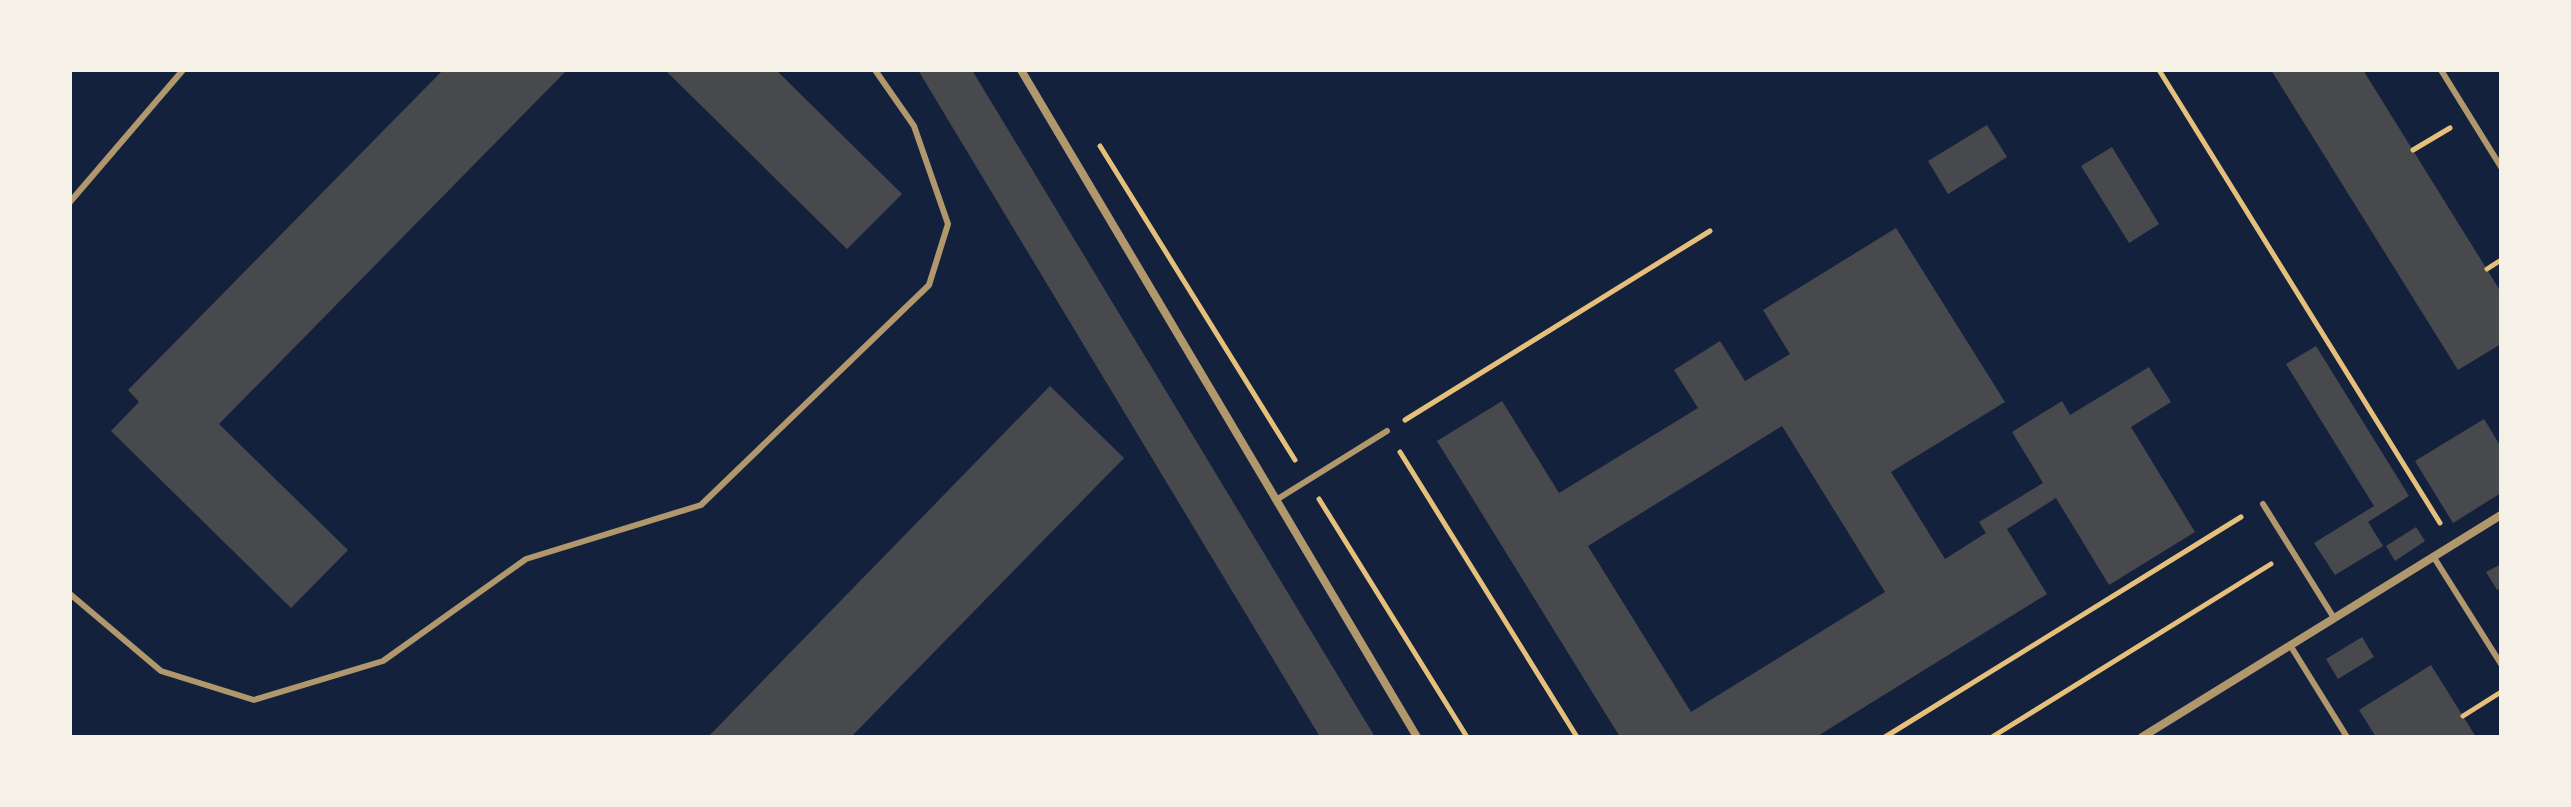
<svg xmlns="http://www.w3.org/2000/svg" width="2571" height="807" font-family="Raleway,sans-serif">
  <rect width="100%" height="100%" fill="#14213d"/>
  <path fill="#48494c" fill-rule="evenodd" d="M443,70H567L219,424L348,550L291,608L111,431L139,402L128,390Z
    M665,70H776L902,194L847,249Z
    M918,70H972L1375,737H1320Z
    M2271,70H2363L2501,292V344L2458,370Z
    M1987,125L2007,157L1948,194L1928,161Z
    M2112,147L2159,224L2129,243L2081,166Z
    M1896,228L2005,402L1891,472L1945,559L1986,533L1979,522L2043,483L2012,432L2062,401L2070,415L2149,367L2171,402L2131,427L2195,532L2109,585L2056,498L2007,529L2047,594L1816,737H1620L1437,441L1502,401L1559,493L1698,408L1674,370L1720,341L1745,381L1790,354L1763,310ZM1782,426L1885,592L1691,712L1588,546Z
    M2316,346L2409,496L2368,522L2383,546L2335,575L2314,543L2374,506L2286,364Z
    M1050,386L1124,458L851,737H708Z
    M2484,419L2501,447V493L2453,523L2415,461Z
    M2416,527L2425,541L2395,561L2386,546Z
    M2501,564V588L2497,590L2486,572Z
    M2362,637L2374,657L2338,679L2326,659Z
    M2431,665L2476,737H2376L2359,710Z"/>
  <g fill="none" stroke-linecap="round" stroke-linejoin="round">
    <path stroke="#e5c07b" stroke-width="5" d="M2159,70L2440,523
      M1100,146L1295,460
      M2413,150L2450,128
      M2487,269L2501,260
      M1405,420L1710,231
      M1400,452L1577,737
      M1319,499L1467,737
      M2463,716L2501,692
      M1885,737L2241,517
      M1992,737L2271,564"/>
    <path stroke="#b1986c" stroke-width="6" d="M2441,70L2501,167
      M70,202L183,70
      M1276,500L1387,431
      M2263,504L2334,618
      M2433,556L2501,664
      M70,594L161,671L254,700L383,661L526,559L701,505L929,285L948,224L914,126L875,70
      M2290,645L2347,737"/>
    <path stroke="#b1986c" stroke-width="8" d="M1021,70L1417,737
      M2142,737L2501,515"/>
  </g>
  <rect width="2571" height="807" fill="none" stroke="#f6f1e7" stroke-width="144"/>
</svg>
